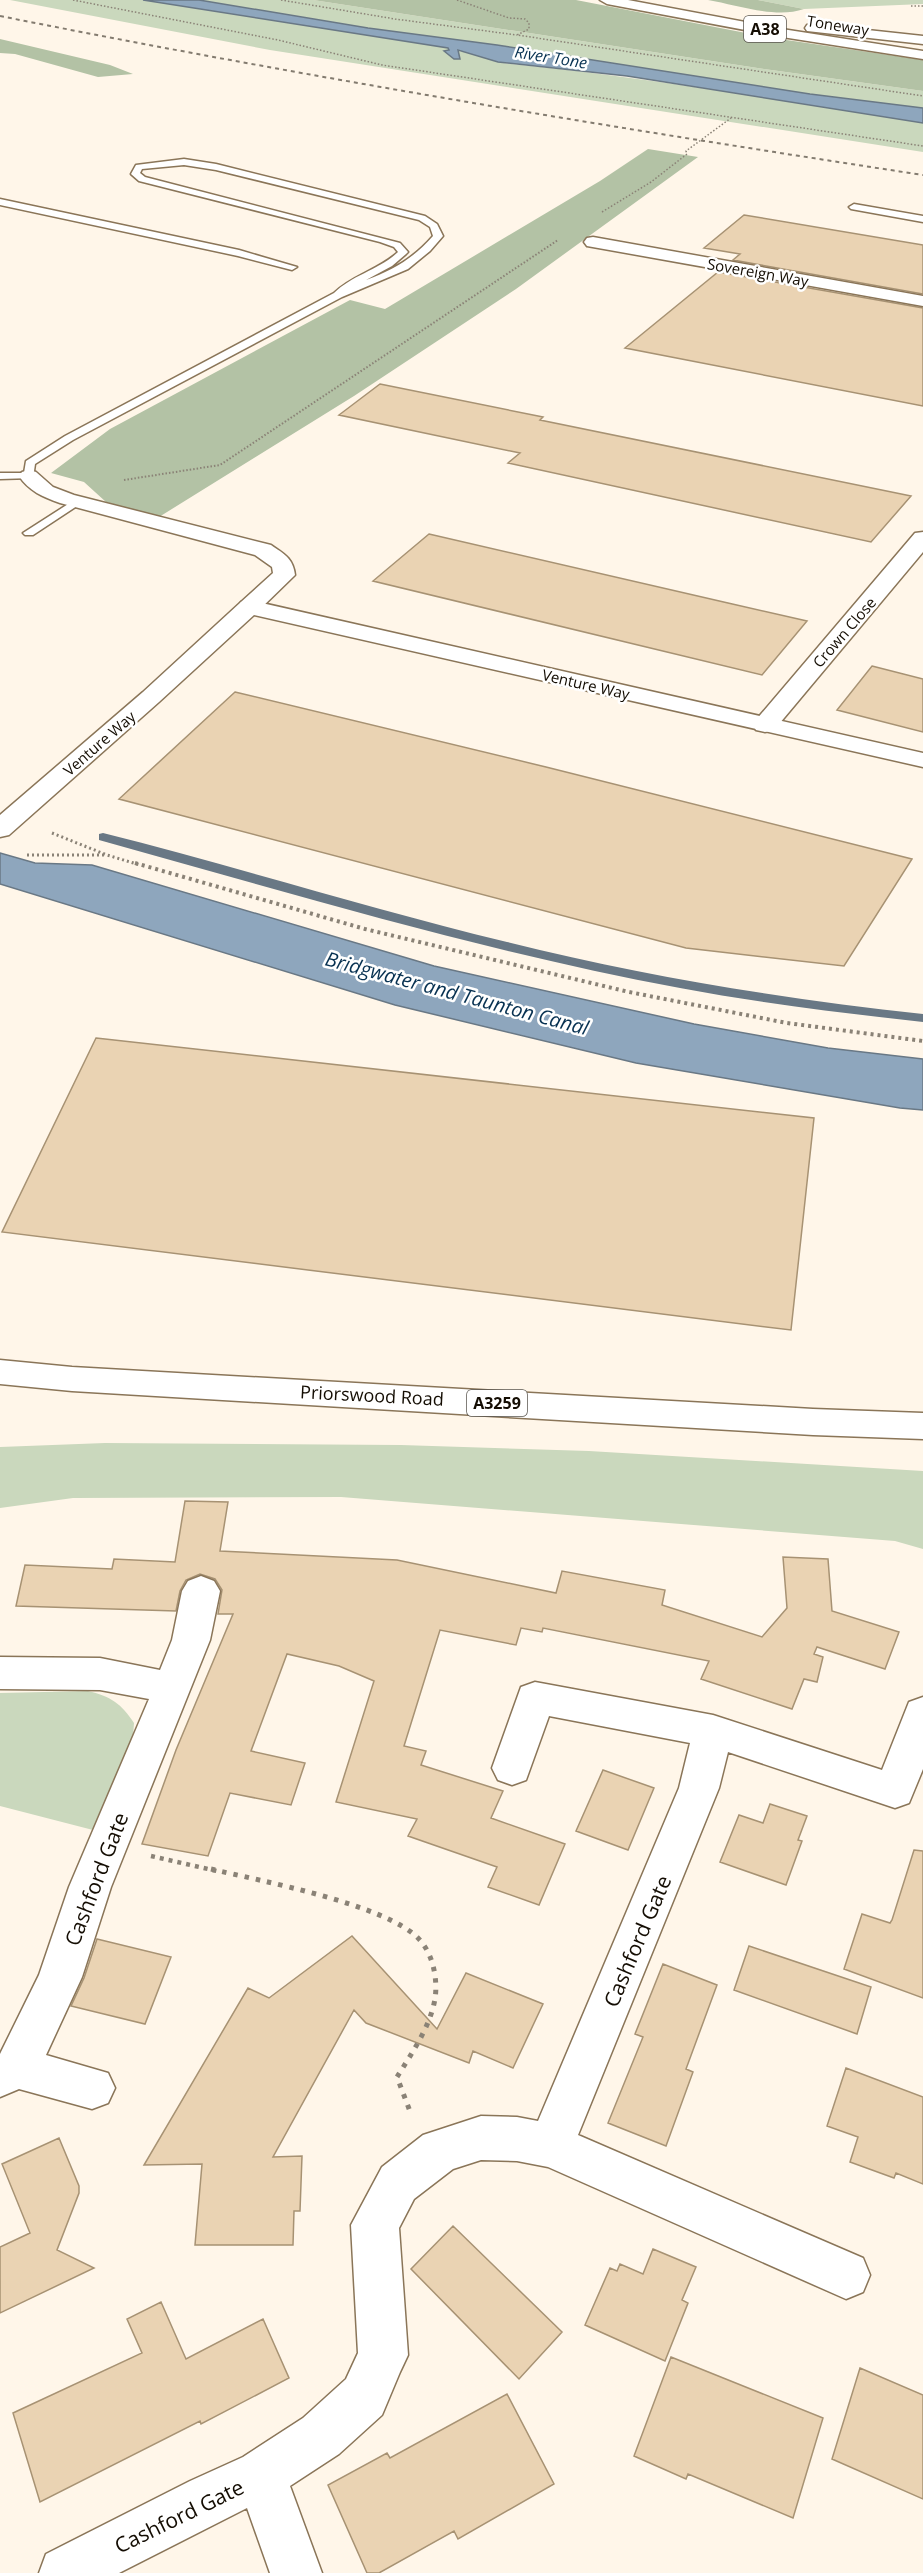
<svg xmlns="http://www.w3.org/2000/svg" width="923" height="2573" font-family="'Open Sans',sans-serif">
  <rect width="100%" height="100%" fill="#fff6e9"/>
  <path fill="#cad8bd" d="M10,0H143L448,48L450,50L444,51C468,48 488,62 511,64C649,77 786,102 923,123V152L270,50Z
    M199,0H313L764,69L923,91V108L810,94L497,45L368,28Z
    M758,0H923V4L804,9Z
    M105,1443L401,1445L589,1451L923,1471V1549L895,1541L341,1497L73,1498L0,1508V1447Z
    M88,1691C110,1696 122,1704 134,1723L133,1737L93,1830L0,1806V1693Z"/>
  <path fill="#b3c2a5" d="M313,0H576L766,37L923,60V91L764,69Z
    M708,0H758L804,9C776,19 737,5 708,0Z
    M0,39L110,65L133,74L98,77L15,54L0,53Z
    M648,149L698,157L516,289L354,396L159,517L106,502L84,482L51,473L110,429L350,300L385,309L600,181Z"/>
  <path fill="#8ea6bd" stroke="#697885" stroke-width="1.5" d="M143,0H199L368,28L497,45L810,94L923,108V123L627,76L498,62L458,50L460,59H454L444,51L449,50L448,48Z
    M0,853L35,863L92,865L434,966L694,1024L828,1048L923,1059V1110L900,1108L636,1063L395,1005L0,884Z"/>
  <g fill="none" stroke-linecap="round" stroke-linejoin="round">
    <path fill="#697885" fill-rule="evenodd" d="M103,833C238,867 371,909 507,942C644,976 782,999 923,1014V1022C842,1013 760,1003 680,988C484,952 291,893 99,840V834Z"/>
  </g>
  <path fill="#ead3b3" stroke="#a79273" stroke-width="1.5" d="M744,215L923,245V294L733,260L740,254L704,248Z
    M718,272L923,308V406L625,348Z
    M380,384L543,417L540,420L911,496L871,542L508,463L520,453L339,415Z
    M429,534L728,603L807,621L762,675L373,581Z
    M872,666L923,679V732L837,710Z
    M235,692L546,767L912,859L844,966L686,948L119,799Z
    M96,1038L814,1118L791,1330L2,1232Z
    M185,1501L228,1502L220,1551L397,1560L556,1593L562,1571L665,1590L662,1605L762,1637L787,1608L783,1557L828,1559L832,1611L899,1632L885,1669L817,1647L814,1654L823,1657L817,1682L804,1679L792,1709L701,1679L709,1661L543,1628L542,1632L521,1628L516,1645L440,1630L404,1746L426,1751L421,1765L503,1791L491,1818L565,1844L539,1905L488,1887L497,1867L408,1836L417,1819L336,1802L374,1681L339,1666L287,1654L251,1751L305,1763L291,1805L230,1793L208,1856L142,1844L176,1750L233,1614H218L222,1590L215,1579L200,1574L186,1580L180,1591L176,1611L16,1606L25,1565L112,1569L114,1559L175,1562Z
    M603,1770L654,1788L628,1850L576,1831Z
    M770,1804L807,1816L798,1840L802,1841L786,1885L720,1862L739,1815L763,1823Z
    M914,1850L923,1851V1998L844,1969L862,1914L890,1923L892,1920Z
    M352,1936L437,2029L466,1973L543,2004L513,2068L473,2051L469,2063L366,2023L354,2010L273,2157L302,2156L300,2211H294L293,2245H195L202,2164L144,2165L248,1988L269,1998Z
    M97,1939L171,1957L145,2024L71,2006L84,1978Z
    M749,1946L871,1987L857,2034L734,1990Z
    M663,1964L717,1985L686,2069L693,2072L666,2146L608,2123L643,2037L635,2034Z
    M846,2068L923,2097V2184L896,2173L894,2178L850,2162L858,2137L827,2126Z
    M59,2138L79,2186V2193L57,2250L94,2268L0,2313V2247L30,2233L2,2164Z
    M453,2226L562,2332L519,2379L411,2269Z
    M653,2249L696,2267L682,2300L688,2303L665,2361L585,2325L610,2268L617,2271L620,2264L643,2274Z
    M161,2302L186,2359L263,2319L289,2378L201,2424L200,2421L40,2502L13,2413L142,2353L127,2319Z
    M671,2357L823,2418L793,2518L688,2474L686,2479L634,2456Z
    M860,2368L923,2395V2499L832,2459Z
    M507,2394L554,2484L458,2539L454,2531L379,2573H367L328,2485L387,2453L390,2458Z"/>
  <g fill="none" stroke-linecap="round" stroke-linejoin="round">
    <g stroke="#8a7558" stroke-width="3">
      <path id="service" d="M184,159L216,164L425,216L437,224L443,236L430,251L408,269L342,297L73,440L35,464L33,478L0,479V473H24L26,461L65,436L334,293C352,275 379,270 398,252L394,247L380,242L139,181L131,174L136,165ZM184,165L216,170L419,220L430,227L433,236C414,258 393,270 366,280L392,266L406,254L408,252L400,243L145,177L140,173L142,169Z
        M0,199L239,250L297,267L292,270L238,256L0,205Z
        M854,204L923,216V222L851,209L849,207Z
        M76,499L82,502L80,504L33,535H25L23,533Z"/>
    </g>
    <g stroke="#8a7558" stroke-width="3">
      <path id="minor" d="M593,237L923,296V306L587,246L584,242L587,238Z
        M29,470L36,472L53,487L74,495L271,545C284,554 293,558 295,575L257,612L249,614L241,612L238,607L241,602L273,573L272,567L255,555L60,503C43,497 29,491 19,476L22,472Z
        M923,532V552L774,730L765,732L756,730L753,725L756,720L915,533Z
        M201,1576L214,1581L220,1591L210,1640L111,1887L82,1977L46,2055L108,2073L115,2088L108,2103L92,2109L19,2089L0,2097V2054L39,1975L69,1887L149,1699L100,1690L0,1689V1657L100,1658L160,1670L172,1640L182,1591L188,1581Z
        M535,1682L713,1715L882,1770L909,1702L923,1697V1769L909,1803L895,1808L728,1752L719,1788L578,2135L863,2258L870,2275L863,2292L846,2299L548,2167L517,2161L481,2160L453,2169L414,2199L399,2228L408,2355L400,2372L382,2415L339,2454L290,2486L322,2573H270L247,2508L119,2573H39L46,2554L190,2481L243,2457L303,2418L346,2379L358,2353L351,2225L382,2167L423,2135L481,2116L517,2117L538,2121L679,1788L690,1743L549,1716L526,1780L512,1785L498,1780L492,1768L521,1687Z"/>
    </g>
    <g stroke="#8a7558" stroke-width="3">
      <path id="tertiary" d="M812,24L923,36V44L807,31L805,28L807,25Z
        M249,600L923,753V767L254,615L159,702L9,835L0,837V815L143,692L241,602Z"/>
    </g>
    <g stroke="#8a7558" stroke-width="3">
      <path id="primary" d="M600,0H628L782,29L923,51V59L782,37L607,4Z
        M0,1360L72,1367L813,1409L923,1413V1439L813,1435L72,1391L0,1384Z"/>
    </g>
    <path stroke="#8a8276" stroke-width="1.5" stroke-dasharray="1.5 2" stroke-linecap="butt" d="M73,0L278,40L382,65L923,146
      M281,0L395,19L517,35
      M457,0L509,18L525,19L529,23V29L517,35L923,96
      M911,6H923
      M602,212L651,182L687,154L686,151L731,118"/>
    <path stroke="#8a8276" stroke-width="2" stroke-dasharray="1.5 2" stroke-linecap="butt" d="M124,480L220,465L558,240"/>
    <path stroke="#8a8276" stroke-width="3" stroke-dasharray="2 3" stroke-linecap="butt" d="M52,833L107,855L140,865
      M27,855H104"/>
    <path stroke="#8a8276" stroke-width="4" stroke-dasharray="3 4" stroke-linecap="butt" d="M135,863L365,929L629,992L787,1023L923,1041"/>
    <path stroke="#8a8276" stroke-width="4.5" stroke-dasharray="4 5" stroke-linecap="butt" d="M151,1856L217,1871"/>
    <path stroke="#8a8276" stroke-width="5" stroke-dasharray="4.5 7" stroke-linecap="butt" d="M211,1869C261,1881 384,1904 418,1938C433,1953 438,1979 435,1999C430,2027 412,2053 397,2077L411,2114"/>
    <use href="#service" fill="#fff" fill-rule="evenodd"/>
    <use href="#minor" fill="#fff" fill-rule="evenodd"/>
    <use href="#tertiary" fill="#fff" fill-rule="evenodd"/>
    <use href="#primary" fill="#fff" fill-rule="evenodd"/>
    <path stroke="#837b6f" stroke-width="2" stroke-dasharray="4 4" stroke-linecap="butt" d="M0,16C306,77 614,128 923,175"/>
  </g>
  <g text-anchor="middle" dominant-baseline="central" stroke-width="5" stroke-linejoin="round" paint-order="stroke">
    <g font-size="15" fill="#140d03" stroke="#fff">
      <text transform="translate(838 25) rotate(9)">Toneway</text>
      <text transform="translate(758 272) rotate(10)">Sovereign Way</text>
      <text transform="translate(844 632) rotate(-49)">Crown Close</text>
      <text transform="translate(586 684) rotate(13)">Venture Way</text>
      <text transform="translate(99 743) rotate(-41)">Venture Way</text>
    </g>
    <g fill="#fff" stroke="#5a564f" stroke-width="1.5">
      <rect x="744" y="16" width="42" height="26" rx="4.5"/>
      <rect x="467" y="1390" width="60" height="26" rx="4.5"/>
    </g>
    <g font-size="16" font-weight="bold" fill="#140d03">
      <text x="765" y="29">A38</text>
      <text x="497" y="1403">A3259</text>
    </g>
    <g font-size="16" font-style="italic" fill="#073151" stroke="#fff">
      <text transform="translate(551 57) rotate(9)">River Tone</text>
    </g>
    <g font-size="18" fill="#140d03" stroke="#fff">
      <text transform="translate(372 1395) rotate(3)">Priorswood Road</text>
    </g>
    <g font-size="20" font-style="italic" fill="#073151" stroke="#fff">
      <text transform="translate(457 993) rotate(15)">Bridgwater and Taunton Canal</text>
    </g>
    <g font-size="21" fill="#140d03" stroke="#fff">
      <text transform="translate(96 1879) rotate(-69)">Cashford Gate</text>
      <text transform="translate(637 1941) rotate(-67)">Cashford Gate</text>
      <text transform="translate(179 2516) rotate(-26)">Cashford Gate</text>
    </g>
  </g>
</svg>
